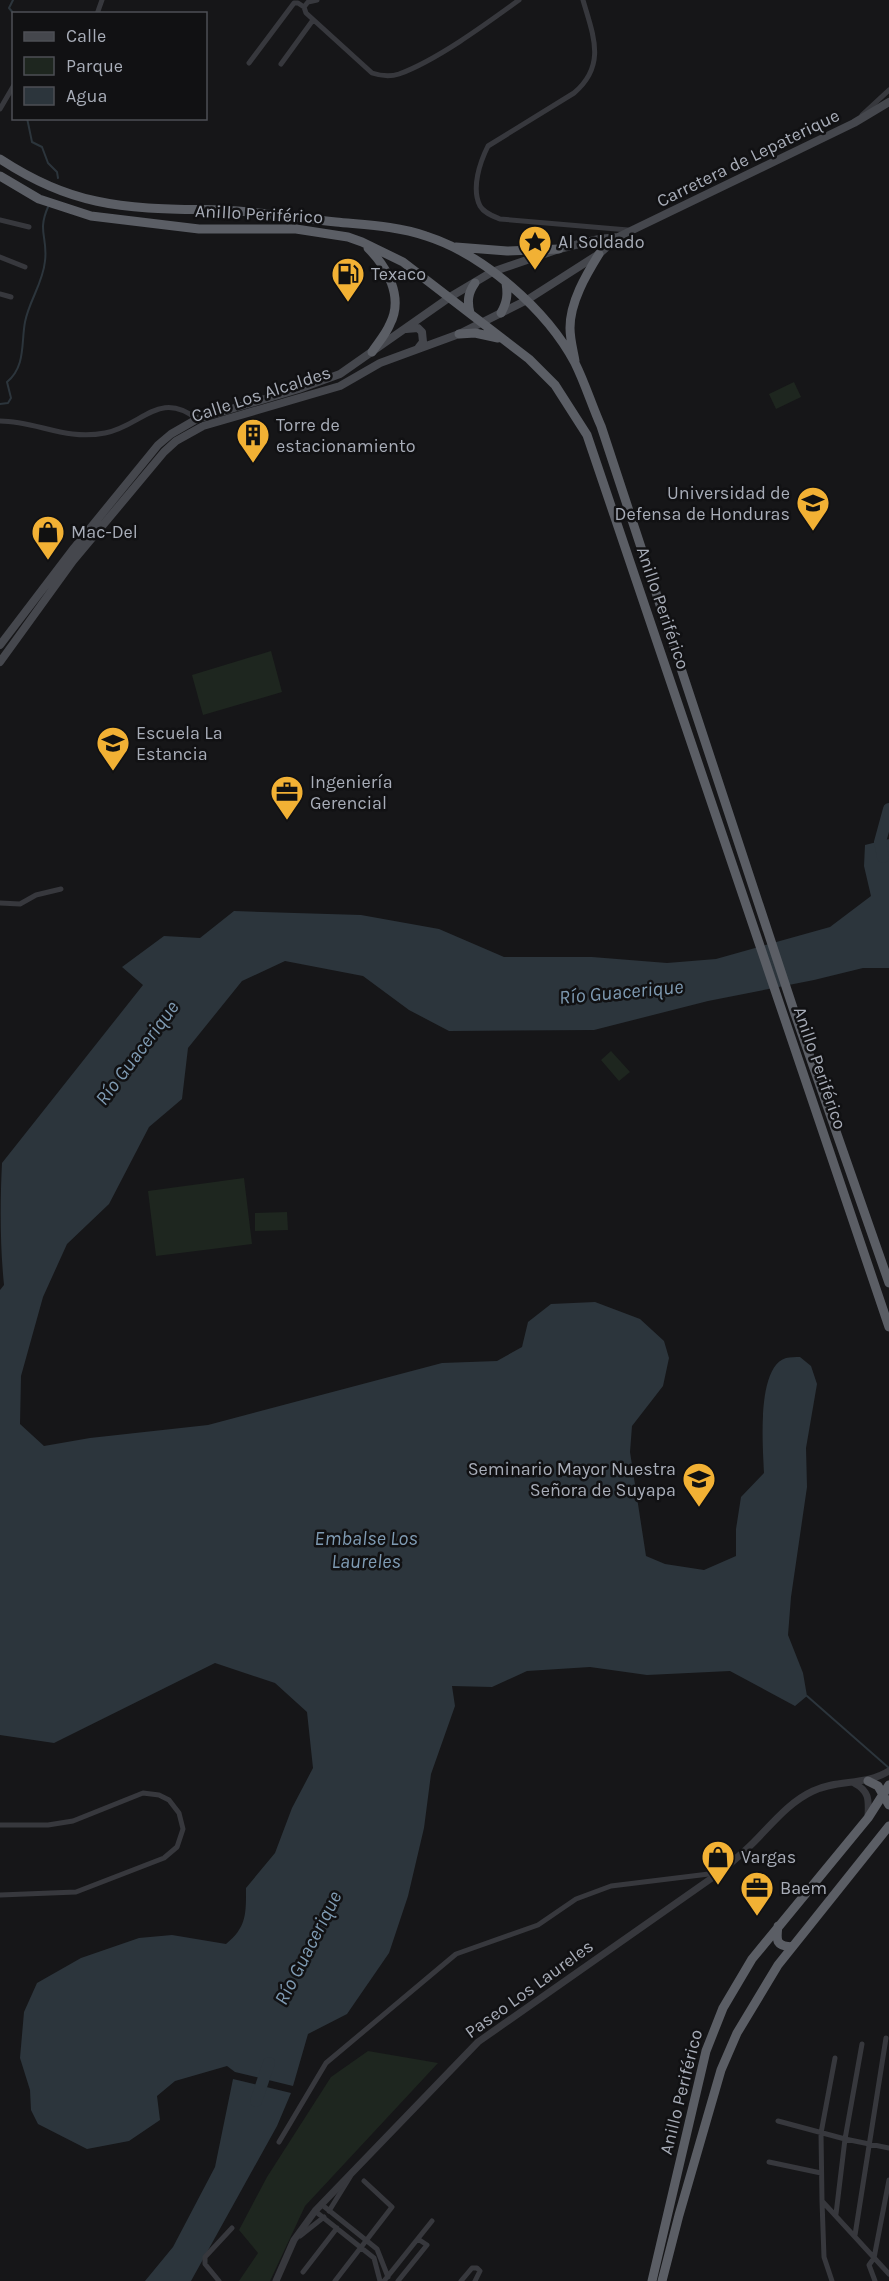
<svg xmlns="http://www.w3.org/2000/svg" width="889" height="2281" font-family="Karla,sans-serif">
  <rect width="100%" height="100%" fill="#161618"/>
  <path fill="#1e261f" d="M794,382L801,397L776,409L769,394Z
    M271,651L282,692L203,715L192,675Z
    M611,1051L630,1072L619,1081L601,1060Z
    M244,1178L252,1244L156,1256L148,1191Z
    M287,1212L288,1230L255,1231V1213Z
    M368,2051L438,2063L305,2206L270,2281H239L258,2253L239,2230L267,2177L331,2077Z"/>
  <path fill="#2c353c" d="M889,839V968H863L814,980L708,1001L594,1030L449,1031L409,1010L363,976L285,961L242,981L188,1048L182,1099L149,1127L109,1204L67,1244L43,1297L21,1376L20,1424L44,1446L90,1438L208,1425L442,1363L497,1361L522,1347L528,1322L551,1304L595,1302L640,1319L664,1341L669,1358L663,1386L632,1426L630,1452L646,1556L665,1564L704,1570L736,1556V1529L741,1497L764,1473C763,1448 756,1367 786,1358C790,1357 796,1357 800,1357L811,1366L817,1384L806,1448L807,1487L791,1597L788,1635L803,1673L807,1696L795,1706L730,1671L647,1675L590,1667L527,1671L492,1687L452,1686L455,1706L431,1774L424,1828L408,1896L389,1953L347,2014L308,2034L293,2086L235,2072L227,2066L175,2081L157,2096L160,2120L129,2141L87,2149L38,2124L31,2110L30,2090L20,2058L24,2012L37,1983L81,1958L139,1938L172,1935L226,1944C247,1927 246,1913 246,1888L275,1853L292,1808L313,1768L307,1712L275,1683L215,1663L54,1743L0,1735V1290L4,1285C0,1245 0,1203 2,1163L143,985L122,967L164,936L200,938L234,911L361,915L439,929L504,957H592L667,963L716,959L830,927L871,896L864,866L865,845Z
    M233,2079L291,2093L277,2126L191,2281H145L173,2247L215,2167Z"/>
  <g fill="none" stroke-linecap="round" stroke-linejoin="round">
    <path stroke="#2c353c" stroke-width="2" d="M13,0L9,8L14,14
      M27,118L32,142L42,147L48,163L57,172L58,178
      M0,404L8,403L11,398L7,382C26,366 21,343 25,322C29,301 43,283 45,261C48,237 37,232 48,207
      M807,1696L889,1768"/>
    <path stroke="#2c353c" stroke-width="12" d="M883,857L880,842L889,809
      M256,2101L269,2063"/>
    <path stroke="#37383d" stroke-width="5" d="M317,0L308,2L304,7L306,13L372,73C381,76 390,77 399,74C437,60 486,24 519,0
      M583,0C593,35 607,65 574,93L488,146C480,162 471,188 480,206C484,213 493,216 500,219L628,230
      M97,14L102,0
      M249,63L294,3H298L304,7
      M281,64L313,20
      M0,109L14,85
      M862,115L889,90
      M0,220L29,227
      M0,257L25,267
      M0,294L11,297
      M0,421C37,421 65,441 105,433C142,426 159,389 197,419
      M0,903L20,904L36,895L61,889
      M0,1825H48L73,1821L143,1793L159,1795L169,1800L179,1813L183,1829L177,1847L164,1858L76,1892L0,1895
      M835,2058L821,2133L822,2201L889,2274
      M778,2121L845,2139L889,2148
      M279,2142L326,2063L456,1954L538,1925L576,1899L611,1886L717,1873
      M769,2162L821,2173
      M822,2201L824,2257L832,2281
      M321,2204L377,2249L388,2277
      M315,2211L374,2258L380,2281
      M329,2211L350,2177
      M836,2214L845,2139L862,2044
      M855,2235L886,2038
      M300,2236L324,2217
      M303,2272L337,2228
      M219,2281L205,2264V2257L232,2228
      M335,2281L392,2207L364,2181
      M384,2281L432,2221
      M398,2281L427,2245L418,2239
      M461,2281L472,2268H477L480,2271L475,2281
      M875,2281L869,2265L874,2258L889,2180"/>
    <path stroke="#37383d" stroke-width="7" d="M854,1783C869,1791 869,1799 868,1816
      M276,2281L294,2240L315,2211L478,2042L719,1873C731,1863 743,1853 754,1842C772,1824 789,1802 813,1791C838,1779 865,1786 889,1771"/>
    <path stroke="#45474d" stroke-width="8" d="M406,329L418,328L422,332L423,342L419,347
      M0,645L74,548L158,445L171,434L197,419L299,389L340,374L450,297L492,272L559,249L599,239L618,237
      M0,662L73,561L164,452L176,441L203,426L340,386L380,363L459,334L527,300L599,254L618,237L854,123L889,102"/>
    <path stroke="#5b5e65" stroke-width="9" d="M0,159C29,178 62,194 96,201C137,210 180,209 223,210C260,212 298,218 336,222C366,225 397,226 426,236C483,254 547,310 575,363C585,383 592,406 601,426L795,1014L889,1283
      M0,176L39,199L91,216L199,229H296L348,237L362,242L403,262L529,359L555,385L587,435L889,1327
      M456,247L507,251L559,249
      M368,248C387,267 404,297 390,324C386,334 378,343 372,352
      M470,313C467,301 468,293 475,283
      M501,313C507,302 508,295 506,283
      M459,334L475,333L498,338
      M575,361C573,350 570,339 570,328C570,302 586,275 599,254
      M868,1781L878,1786L889,1805
      M778,1926C776,1941 776,1946 792,1947
      M652,2281L706,2051L723,2008L752,1959L868,1818L889,1785
      M662,2281L679,2215L721,2070L737,2033L778,1965L889,1826"/>
  </g>
  <defs>
    <g id="sight-pin" transform="scale(1.725)"><path d="M0 17L-7.5 6A9.5 9.5 0 1 1 7.5 6Z" fill="#f2b134" stroke="#111113"/><path d="M0-6L1.8-2.2L6-1.7L2.9 1.2L3.7 5.4L0 3.3L-3.7 5.4L-2.9 1.2L-6-1.7L-1.8-2.2Z" fill="#111"/></g>
    <g id="fuel-pin" transform="scale(1.725)"><path d="M0 17L-7.5 6A9.5 9.5 0 1 1 7.5 6Z" fill="#f2b134" stroke="#111113"/><path d="M-5.5-6h7V0h2V4h1.3V-2.5L3-4.5l.8-.8L6-3V5H2.5V1h-1V6h-7ZM-4.2-4.7v3.2H.2V-4.7Z" fill="#111"/></g>
    <g id="building-pin" transform="scale(1.725)"><path d="M0 17L-7.5 6A9.5 9.5 0 1 1 7.5 6Z" fill="#f2b134" stroke="#111113"/><path d="M-4-6H4V6H1V3H-1V6H-4ZM-2.5-4.3h1.7v1.8h-1.7ZM.8-4.3h1.7v1.8H.8ZM-2.5-1h1.7V.8h-1.7ZM.8-1h1.7V.8H.8Z" fill="#111"/></g>
    <g id="university-pin" transform="scale(1.725)"><path d="M0 17L-7.5 6A9.5 9.5 0 1 1 7.5 6Z" fill="#f2b134" stroke="#111113"/><path d="M0-5L7-2L0 1L-7-2ZM-4 1L0 2.5L4 1V4Q0 6-4 4Z" fill="#111"/></g>
    <g id="shop-pin" transform="scale(1.725)"><path d="M0 17L-7.5 6A9.5 9.5 0 1 1 7.5 6Z" fill="#f2b134" stroke="#111113"/><path d="M-5-2.5h2.3a2.7 3.5 0 0 1 5.4 0H5L5.5 6h-11ZM-1.5-2.5h3a1.5 2.3 0 0 0-3 0Z" fill="#111"/></g>
    <g id="school-pin" transform="scale(1.725)"><path d="M0 17L-7.5 6A9.5 9.5 0 1 1 7.5 6Z" fill="#f2b134" stroke="#111113"/><path d="M0-5L7-2L0 1L-7-2ZM-4 1L0 2.5L4 1V4Q0 6-4 4Z" fill="#111"/></g>
    <g id="office-pin" transform="scale(1.725)"><path d="M0 17L-7.5 6A9.5 9.5 0 1 1 7.5 6Z" fill="#f2b134" stroke="#111113"/><path d="M-6-3h4V-5.5h4V-3h4V5H-6ZM-1-4.5V-3h2v-1.5ZM-6 0V1H6V0Z" fill="#111"/></g>
  </defs>
  <g fill-rule="evenodd">
    <use href="#sight-pin" x="535" y="242"/>
    <use href="#fuel-pin" x="348" y="274"/>
    <use href="#building-pin" x="253" y="435"/>
    <use href="#university-pin" x="813" y="503"/>
    <use href="#shop-pin" x="48" y="532"/>
    <use href="#school-pin" x="113" y="743"/>
    <use href="#office-pin" x="287" y="792"/>
    <use href="#university-pin" x="699" y="1479"/>
    <use href="#shop-pin" x="718" y="1857"/>
    <use href="#office-pin" x="757" y="1888"/>
  </g>
  <g text-anchor="middle" dominant-baseline="central" stroke-width="5" stroke-linejoin="round" paint-order="stroke">
    <g font-size="18" fill="#a8adb8" stroke="#111113">
      <text transform="translate(748 158) rotate(-26)">Carretera de Lepaterique</text>
      <text transform="translate(259 214) rotate(3)">Anillo Periférico</text>
      <text transform="translate(261 394) rotate(-18)">Calle Los Alcaldes</text>
      <text transform="translate(663 608) rotate(71)">Anillo Periférico</text>
      <text transform="translate(820 1068) rotate(71)">Anillo Periférico</text>
      <text transform="translate(529 1989) rotate(-36)">Paseo Los Laureles</text>
      <text transform="translate(681 2092) rotate(-76)">Anillo Periférico</text>
    </g>
    <g font-size="18" fill="#a8adb8" stroke="#111113" text-anchor="start">
      <text x="558" y="242">Al Soldado</text>
      <text x="371" y="274">Texaco</text>
      <text x="276" y="425">Torre de<tspan x="276" dy="21">estacionamiento</tspan></text>
      <text x="790" y="493" text-anchor="end">Universidad de<tspan x="790" dy="21">Defensa de Honduras</tspan></text>
      <text x="71" y="532">Mac-Del</text>
      <text x="136" y="733">Escuela La<tspan x="136" dy="21">Estancia</tspan></text>
      <text x="310" y="782">Ingeniería<tspan x="310" dy="21">Gerencial</tspan></text>
      <text x="676" y="1469" text-anchor="end">Seminario Mayor Nuestra<tspan x="676" dy="21">Señora de Suyapa</tspan></text>
      <text x="741" y="1857">Vargas</text>
      <text x="780" y="1888">Baem</text>
    </g>
    <g font-size="20" font-style="italic" fill="#7f9bb3" stroke="#111113">
      <text transform="translate(621 992) rotate(-5)">Río Guacerique</text>
      <text transform="translate(137 1053) rotate(-53)">Río Guacerique</text>
      <text x="366" y="1538">Embalse Los<tspan x="366" dy="23">Laureles</tspan></text>
      <text transform="translate(308 1948) rotate(-63)">Río Guacerique</text>
    </g>
  </g>
  <rect x="12" y="12" width="195" height="108" fill="#111113" stroke="#4d4f55" stroke-width="1.5"/>
  <rect x="24" y="32" width="30" height="9" fill="#45474d" stroke="#4d4f55" stroke-width="1.5"/>
  <text x="66" y="42" font-size="18" fill="#a8adb8">Calle</text>
  <rect x="24" y="57" width="30" height="18" fill="#1e261f" stroke="#4d4f55" stroke-width="1.5"/>
  <text x="66" y="72" font-size="18" fill="#a8adb8">Parque</text>
  <rect x="24" y="87" width="30" height="18" fill="#2c353c" stroke="#4d4f55" stroke-width="1.5"/>
  <text x="66" y="102" font-size="18" fill="#a8adb8">Agua</text>
</svg>
